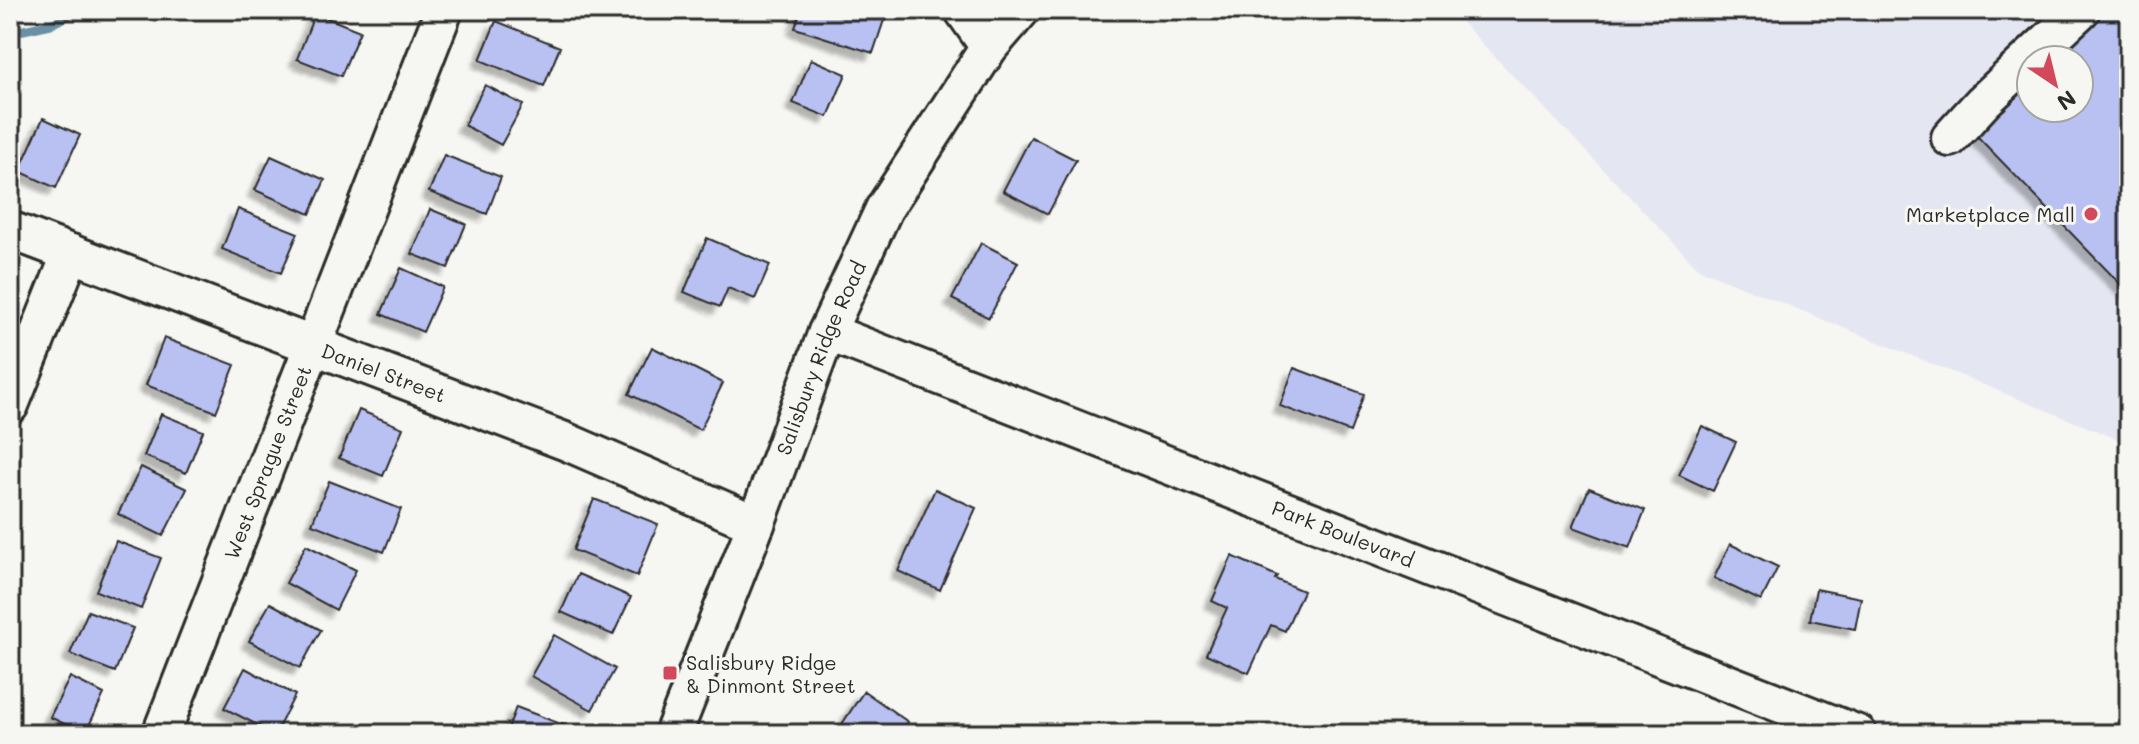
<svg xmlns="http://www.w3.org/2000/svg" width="2139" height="744" font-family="Mali,sans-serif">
  <defs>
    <filter id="shadow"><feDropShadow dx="-7" dy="7" stdDeviation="2" flood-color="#0004"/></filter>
  </defs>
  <rect width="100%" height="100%" fill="#f6f6f2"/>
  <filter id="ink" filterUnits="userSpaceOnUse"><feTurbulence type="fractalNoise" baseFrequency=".0125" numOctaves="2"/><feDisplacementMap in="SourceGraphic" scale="16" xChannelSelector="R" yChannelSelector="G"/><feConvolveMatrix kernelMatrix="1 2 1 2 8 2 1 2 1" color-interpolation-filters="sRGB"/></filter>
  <g filter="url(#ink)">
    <path fill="#e4e6f2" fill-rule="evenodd" d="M1450,10H2129V444L1699,269ZM2031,60H2079V108H2031Z"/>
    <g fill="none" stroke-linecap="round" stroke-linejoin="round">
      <path stroke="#6b90a5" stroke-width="9" d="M10,33L51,24L80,10"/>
    </g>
    <path fill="#b9c1f2" stroke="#2b2b2b" stroke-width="2" filter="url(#shadow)" d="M801,10H875L886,14L873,53L795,28Z
      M2106,10H2129V293L1976,135L2031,82V108H2079V60H2054Z
      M315,13L360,31L341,76L297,59Z
      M496,21L560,47L544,86L480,60Z
      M811,59L846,74L828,117L793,103Z
      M485,85L523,105L501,145L464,125Z
      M43,118L80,135L56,188L19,171Z
      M1031,137L1076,160L1048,214L1003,191Z
      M444,155L501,177L487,214L429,192Z
      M271,156L325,180L310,214L255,190Z
      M238,209L298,233L281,273L222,249Z
      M430,209L466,224L448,268L412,254Z
      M707,238L770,265L755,299L728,288L720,307L684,292Z
      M981,243L1018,262L989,318L952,299Z
      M401,268L443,287L423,332L381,314Z
      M164,338L235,365L216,412L146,385Z
      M652,347L723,383L700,430L629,394Z
      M1294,368L1364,394L1350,432L1280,406Z
      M359,410L403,428L383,476L339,458Z
      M161,414L203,431L186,473L144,456Z
      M1702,426L1736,442L1713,491L1679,475Z
      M141,467L187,489L163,536L118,514Z
      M329,481L401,509L384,552L312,524Z
      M1589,488L1645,510L1630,548L1573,527Z
      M935,489L976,508L940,590L898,571Z
      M594,499L658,524L637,576L573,550Z
      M116,541L161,558L141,609L96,591Z
      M1730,544L1778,567L1761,601L1714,578Z
      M306,545L356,570L336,610L286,583Z
      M1232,556L1277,576L1275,579L1303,591L1285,631L1271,625L1249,673L1206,654L1227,608L1212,601Z
      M578,574L631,597L613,635L561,612Z
      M1816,589L1861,598L1855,629L1810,620Z
      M270,603L321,630L300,668L249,641Z
      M88,611L133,628L115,672L70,654Z
      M554,635L615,669L592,710L531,676Z
      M245,668L295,695L275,734L224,708Z
      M70,677L104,694L85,734L50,717Z
      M864,691L908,722L899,734L836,733Z
      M516,707L587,734H506Z"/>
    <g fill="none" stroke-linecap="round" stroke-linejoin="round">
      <g stroke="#2b2b2b" stroke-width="42">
        <g id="minor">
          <path d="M963,10L989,47"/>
          <path d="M1950,138L1983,102L2081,10"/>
          <path id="s1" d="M10,230L567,442L756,524"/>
          <path id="s2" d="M827,332L1858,734"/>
          <path d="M10,405L71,253"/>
          <path id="s3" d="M161,734L444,10"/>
          <path id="s4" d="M673,734L756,524L827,332L884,209L989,47L1021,10"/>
        </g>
      </g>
      <use href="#minor" stroke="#f6f6f2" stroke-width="36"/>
    </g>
  </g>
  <g fill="#d1495b" stroke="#f6f6f2" stroke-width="3">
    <circle cx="2091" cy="214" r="8"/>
    <rect x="662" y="665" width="16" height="16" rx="4"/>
  </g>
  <g text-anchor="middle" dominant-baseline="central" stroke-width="6" stroke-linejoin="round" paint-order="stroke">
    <g font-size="20" fill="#2b2b2b" stroke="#f6f6f2" text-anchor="end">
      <text x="2075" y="214">Marketplace Mall</text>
      <text x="686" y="662" text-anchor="start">Salisbury Ridge<tspan x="686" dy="23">&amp; Dinmont Street</tspan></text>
    </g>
    <g font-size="20" fill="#2b2b2b" stroke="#f6f6f2">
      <text stroke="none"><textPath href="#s4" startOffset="404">Salisbury Ridge Road</textPath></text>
      <text stroke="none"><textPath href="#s1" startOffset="400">Daniel Street</textPath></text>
      <text stroke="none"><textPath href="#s3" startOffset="292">West Sprague Street</textPath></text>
      <text stroke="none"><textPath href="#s2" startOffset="554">Park Boulevard</textPath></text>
    </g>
  </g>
  <rect width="2139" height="744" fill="none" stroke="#f6f6f2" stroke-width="40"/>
  <rect x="20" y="20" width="2099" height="704" fill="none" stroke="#2b2b2b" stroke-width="3" filter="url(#ink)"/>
  <g transform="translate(2055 84) rotate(145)"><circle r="38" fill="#f6f6f2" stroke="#a5a5a2" stroke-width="2"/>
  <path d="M0-6L14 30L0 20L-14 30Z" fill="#d1495b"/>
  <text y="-12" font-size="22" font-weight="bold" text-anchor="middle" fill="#2b2b2b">N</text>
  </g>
</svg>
